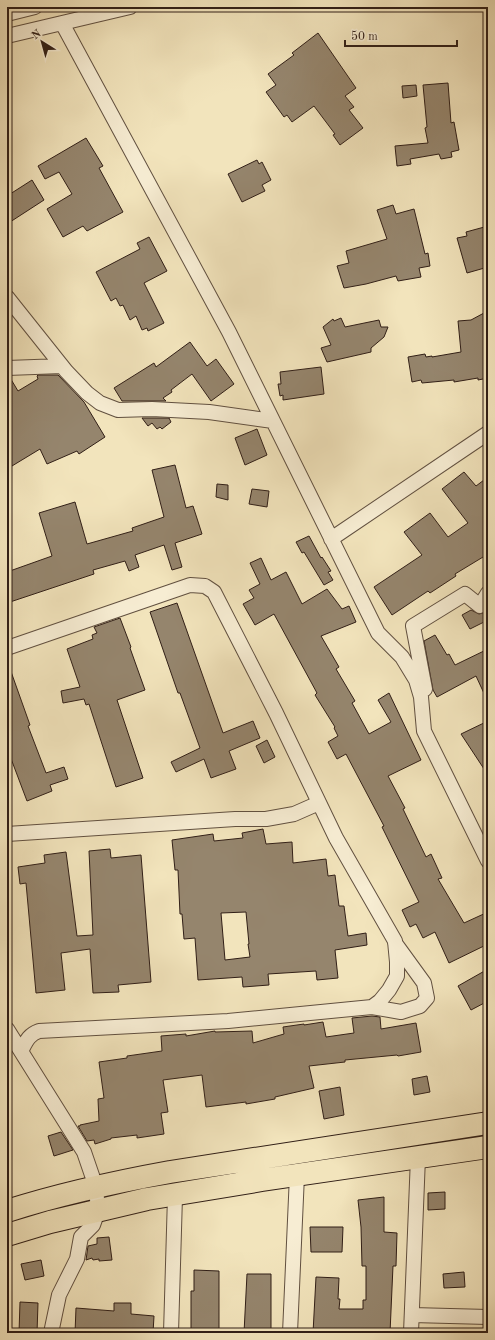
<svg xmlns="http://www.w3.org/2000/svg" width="495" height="1340" font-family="'Old Standard TT',serif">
  <rect width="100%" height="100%" fill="#f2e4bc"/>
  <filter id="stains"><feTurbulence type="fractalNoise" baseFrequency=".005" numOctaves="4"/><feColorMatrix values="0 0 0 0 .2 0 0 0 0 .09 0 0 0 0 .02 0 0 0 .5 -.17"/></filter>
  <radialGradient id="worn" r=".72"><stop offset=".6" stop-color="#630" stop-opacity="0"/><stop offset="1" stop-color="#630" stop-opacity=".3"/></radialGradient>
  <path fill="#95856d" stroke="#311f17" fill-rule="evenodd" d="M318,33L356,88L345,96L354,107L349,110L363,128L340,145L333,135L335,134L314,106L292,122L287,115L284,117L266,92L276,85L268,74L294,55L292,53Z
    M448,83L451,123L454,122L459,150L451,152L452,157L441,159L439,154L410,159L411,164L397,166L395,146L428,143L425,128L427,127L423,85Z
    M416,85L417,96L403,98L402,86Z
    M86,138L103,166L99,168L123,212L87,231L83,226L63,237L47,209L72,194L59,172L45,179L38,166Z
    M257,160L259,164L262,162L271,180L262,185L265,191L242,202L228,174Z
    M32,180L44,200L7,224V196Z
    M393,205L396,214L414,209L425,254L428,253L430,266L419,268L421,277L398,281L396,276L366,284L344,288L337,266L349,263L346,251L387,239L377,210Z
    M488,226V267L467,273L457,238L467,236L466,232Z
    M149,237L167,271L144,283L164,323L148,331L147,328L142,330L136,316L130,320L123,305L120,306L116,298L111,301L96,272L140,249L137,243Z
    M484,313L488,320V378L478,380V378L454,382V380L422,383L421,380L412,382L408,357L425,354L426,357L432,356V357L461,352L458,321L471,320Z
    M341,318L345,327L379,320L381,327H388L384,337L371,348V352L327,362L321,348L331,345L323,327L333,319L334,321Z
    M190,342L207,366L216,359L234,384L211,401L192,374L171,390L172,392L163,398L166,401H122L114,388L154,363L156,367Z
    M321,367L324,394L283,400V395L280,396L278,384H281L280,372Z
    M38,375H58L84,402L105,437L79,454L77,451L47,464L40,449L7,469V376H9L18,391L38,379L37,376Z
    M142,418H169L171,422L162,429L160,427L157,429L152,423L148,426Z
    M257,429L267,455L245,465L235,438Z
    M175,465L186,508L193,506L202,534L175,543L182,567L172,570L164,545L135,555L139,567L129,571L125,561L93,570L94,574L7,603V572L52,556L39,513L75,502L87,544L133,531L132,528L164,517L152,470Z
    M464,472L476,486L488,477V554L455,574L456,576L430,593L428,591L392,615L374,587L422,555L404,532L430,513L448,537L468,523L442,489Z
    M217,484L228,485V500L216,497Z
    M252,489L269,491L267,507L249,504Z
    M309,536L321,558L322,557L331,571L328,572L333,580L324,585L304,552L302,553L296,542Z
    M261,558L271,580L286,572L302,604L327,589L342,609L349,606L356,622L321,636L339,667L336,669L355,701L352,703L369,734L391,722L378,700L389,693L421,760L388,776L405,808L403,809L426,857L431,854L442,878L438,879L464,923L488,912V944L449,963L435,932L423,938L416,924L410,927L402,910L419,902L382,827L384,826L346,754L337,759L328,742L338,736L334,728L335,727L315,695L317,693L274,614L255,625L243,604L254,598L249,590L260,584L250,563Z
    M177,603L223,733L253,721L260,738L229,751L236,769L211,778L204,759L176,772L171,762L200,748L180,693H178L150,612Z
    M471,610L479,614L486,612L488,613V620L470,629L462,615Z
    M120,618L131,647L130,648L145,690L117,700L143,778L116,787L89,704L86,705L84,699L63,703L61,691L80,687L67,649L93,639L92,635L97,633L94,627Z
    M435,635L447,655L449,654L455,665L488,649V702L476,676L437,697L433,690L424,641Z
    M9,666L30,725L28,726L46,773L64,767L68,779L50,785L52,791L27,801L7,748V667Z
    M488,721V775L461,734Z
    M267,740L275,757L264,763L256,746Z
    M263,829L266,844L292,842L293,863L326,859L328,876L335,875L339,906H344L348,936L366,933L367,945L335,950L338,978L317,980L316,971L268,974L269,985L243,987L242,977L198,980L195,938L184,939L182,914H180L178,870H175L172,840L213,834L214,841L243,838L242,833ZM246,912L249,944H248L250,957L225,960L221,913Z
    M110,849L111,858L141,855L151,982L118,985L119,992L93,993L90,949L61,953L65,990L36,993L26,883L20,884L18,867L45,863L44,855L66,852L77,936L93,935L89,851Z
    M488,969V1001L471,1010L458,986Z
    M372,1016L380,1017L381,1029L416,1023L421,1052L398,1056L397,1055L345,1060V1062L309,1066L314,1088L275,1097V1099L246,1104V1102L206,1107L202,1075L163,1080L168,1112L161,1113L164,1134L137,1138V1135L111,1138V1139L95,1144L94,1140L87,1141L78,1126H80V1125L99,1121L98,1099L104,1098L99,1062L127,1058V1056L162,1051L161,1036L186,1034V1036L215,1031V1032L252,1031L253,1043L284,1034L283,1027L304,1024V1025L323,1022L326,1037L354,1033L352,1018Z
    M427,1076L430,1092L414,1095L412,1079Z
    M340,1087L344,1115L324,1119L319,1091Z
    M61,1132L73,1150L54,1156L48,1136Z
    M445,1192V1209L428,1210V1193Z
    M384,1197V1232L397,1233L396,1266H393L390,1333H313L316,1277L339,1278L338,1299H340L339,1309H363V1300H366V1266H362L361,1227L358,1200Z
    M310,1227H343L342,1252H311Z
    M109,1237L112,1260L99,1261V1259L93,1260L92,1258L86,1260L88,1246L97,1244V1238Z
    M41,1260L44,1276L25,1280L21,1264Z
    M194,1270L219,1271V1333H191V1291H194Z
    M464,1272L465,1287L444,1288L443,1274Z
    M247,1274H271V1333H244Z
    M20,1302L38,1303L37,1333H19Z
    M114,1303H131V1314L154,1316L153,1333H75L76,1308L114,1311Z"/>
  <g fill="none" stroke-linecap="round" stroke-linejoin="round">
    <g stroke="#615040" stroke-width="16">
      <path id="street" d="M7,14L35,7
        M62,23L229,332L378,633L402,657L416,680L421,697L424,731L488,861
        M7,36L130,7
        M7,297L66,371L87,393L100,403L118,410L152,409L209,412L273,421
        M7,368L62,366
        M331,539L488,433
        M7,648L190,585L205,586L214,592L276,713L336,838L395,941L397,962V976L389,990L380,1001L372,1007
        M425,689L413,626L465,594L480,606L488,593
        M7,834L235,819H266L294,814L319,803
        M7,1029L84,1152L96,1187L98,1211L93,1225L81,1237L77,1259L59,1295L51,1333
        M21,1051C26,1042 28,1035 39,1031L228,1021L372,1007L401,1012L420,1006L427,998L424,983L395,943
        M412,1315L488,1317
        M171,1333L175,1196
        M290,1333L297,1175
        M411,1333L418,1157"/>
    </g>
    <g stroke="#311f17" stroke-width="24">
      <path id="highway" d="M7,1211C60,1194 115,1182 170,1172L488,1123
        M7,1235L50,1222L147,1199L262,1180L488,1147"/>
    </g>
    <use href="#street" stroke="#f7edd3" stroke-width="14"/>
    <use href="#highway" stroke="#f2e4bc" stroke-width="22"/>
  </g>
  <rect width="495" height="1340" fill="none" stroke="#f2e4bc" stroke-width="24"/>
  <rect x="8" y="8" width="479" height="1324" fill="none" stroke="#311f17" stroke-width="2"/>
  <rect x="12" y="12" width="471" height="1316" fill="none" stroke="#311f17"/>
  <g transform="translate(42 42) rotate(323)" stroke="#f7edd3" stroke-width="3" paint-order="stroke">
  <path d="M0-3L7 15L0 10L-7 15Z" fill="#311f17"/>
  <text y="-6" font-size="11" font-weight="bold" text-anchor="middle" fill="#311f17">N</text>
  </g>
  <path d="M345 40v6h112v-6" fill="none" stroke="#311f17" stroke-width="2"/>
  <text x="351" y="40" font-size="12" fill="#311f17" stroke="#f7edd3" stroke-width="3" paint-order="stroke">50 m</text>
  <rect width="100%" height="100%" filter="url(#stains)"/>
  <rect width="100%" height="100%" fill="url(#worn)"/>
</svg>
